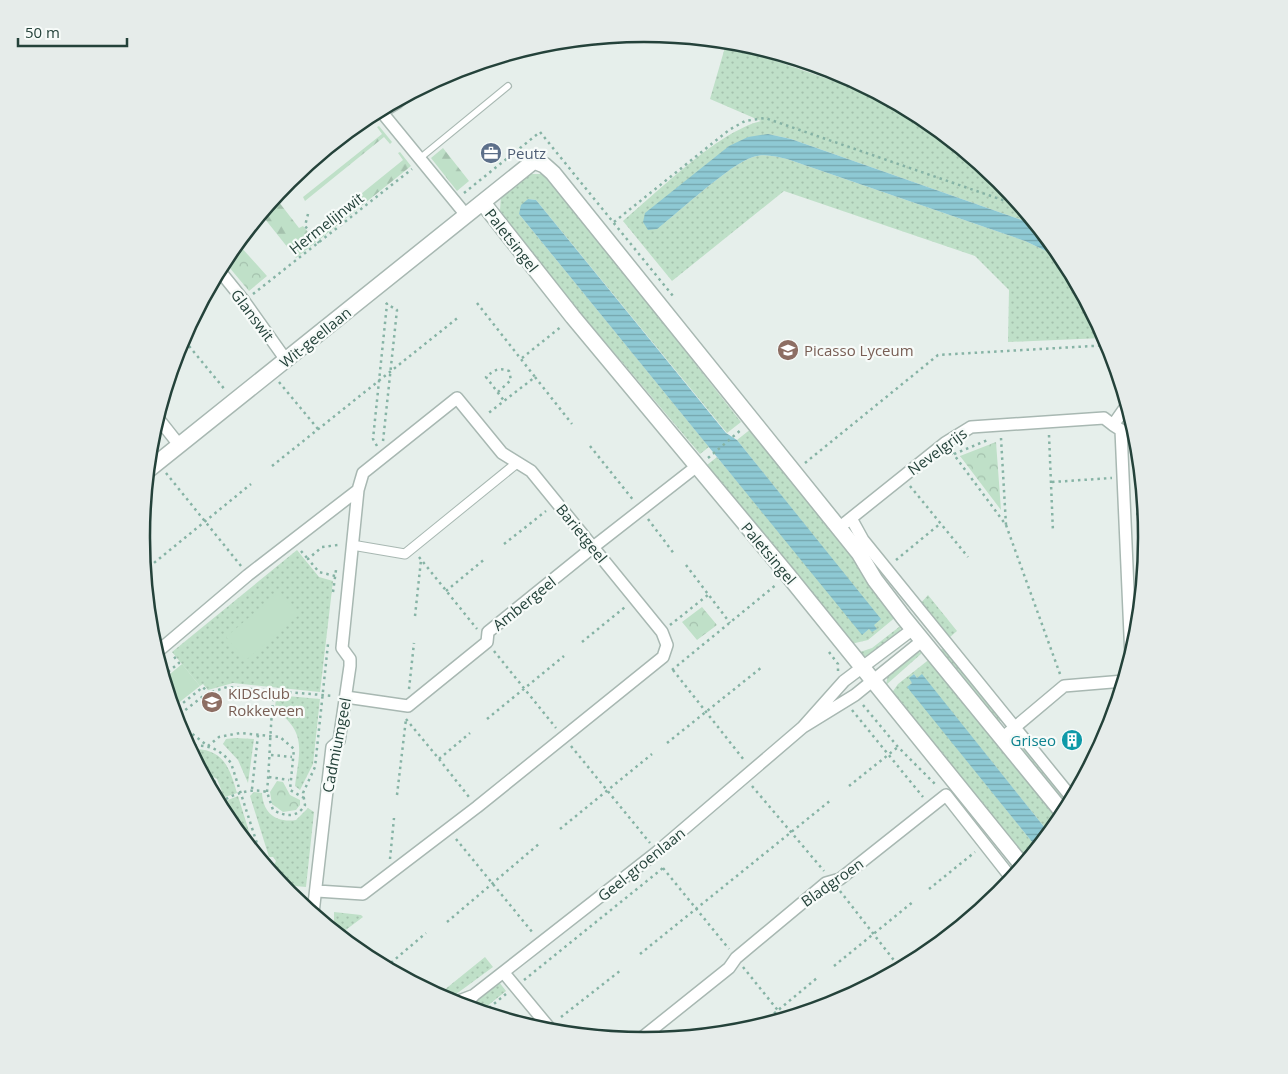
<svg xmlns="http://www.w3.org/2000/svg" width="1288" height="1074" font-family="'Open Sans',sans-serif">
  <defs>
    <pattern id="grass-dots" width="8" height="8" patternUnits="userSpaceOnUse" patternTransform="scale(1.25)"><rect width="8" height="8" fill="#bfe0c8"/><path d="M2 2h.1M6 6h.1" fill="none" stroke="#a4c1ad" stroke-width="1.8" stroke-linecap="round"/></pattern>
    <pattern id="forest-firs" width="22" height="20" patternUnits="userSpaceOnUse" patternTransform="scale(1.25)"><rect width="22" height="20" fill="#bfe0c8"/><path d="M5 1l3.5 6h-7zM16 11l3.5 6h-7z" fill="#a4c1ad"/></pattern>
    <pattern id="park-crowns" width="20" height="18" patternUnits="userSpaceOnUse" patternTransform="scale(1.25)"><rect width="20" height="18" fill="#bfe0c8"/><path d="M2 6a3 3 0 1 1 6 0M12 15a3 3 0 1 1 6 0" fill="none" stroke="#a4c1ad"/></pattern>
    <pattern id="water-rules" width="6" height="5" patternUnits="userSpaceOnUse" patternTransform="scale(1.25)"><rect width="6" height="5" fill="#8ec9d4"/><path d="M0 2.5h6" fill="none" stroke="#74a5ad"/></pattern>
  </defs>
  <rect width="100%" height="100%" fill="#e6efeb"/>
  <path fill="url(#grass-dots)" d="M726,44L889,100L924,119L1000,181L1036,225L791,139L768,134L657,229C679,212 730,164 753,157C765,153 776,157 787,159L1025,241L1063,259L1104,336L1103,338L1008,342L1009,290L975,256L784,191L672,281L623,221C659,191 717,132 761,121L710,99Z
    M531,174H541L549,178L741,422L727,433L536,200L528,199L519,214L709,447L700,454L506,225L500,210L501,196L521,176Z
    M752,428L853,553L897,616L868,640L851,644L707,465L717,457L863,634L880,619L737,440Z
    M297,550L319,577L333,581L320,692L233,683L208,690L203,684L200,686L172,652Z
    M928,595L957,631L950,637H947L920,604Z
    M899,627H901L900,632L868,656H862L860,652L872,648Z
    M943,648L1001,720L997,725L938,652Z
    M921,652V654L886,685L888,674L915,653Z
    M931,658L1061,819L1049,833L922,675L917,678L914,674L910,678L912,683L908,687L1037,848L1025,862L891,694L898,684Z
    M276,695L320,699L313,764L300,790L295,786C299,753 308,732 275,710Z
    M235,738L254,739L248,783L238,760L223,744L226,739Z
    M1015,738L1069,805L1065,811L1013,741Z
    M196,749C224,750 230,769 237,793L222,798L203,775L190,750Z
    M254,792L262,793C263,813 276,823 296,820L308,808L314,812L306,887C291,886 280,884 272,869L276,861L273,857H269L250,796Z
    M238,796L256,854L232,824L223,802Z
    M334,912L361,915L363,917L343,932L334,921Z
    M485,957L493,967L448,1000L438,995Z
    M499,982L506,991L481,1011L468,1007Z"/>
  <path fill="url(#forest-firs)" d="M379,126L392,142L390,144L384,137L305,201L303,197L382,134L377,127Z
    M443,148L469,181L457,191L431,158Z
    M400,152L411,166L319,240L314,232L403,160L398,153Z
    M275,197L299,228L303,226L316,242L296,258L261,214Z"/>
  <path fill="url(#park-crowns)" d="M240,246L267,276L249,291L224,261Z
    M996,442L1001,510L960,456Z
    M702,607L717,625L697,640L682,622Z
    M277,781L283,782L290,795L300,800V805L296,810L283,812L272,804L270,792Z"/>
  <path fill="#bfe0c8" d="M279,592L299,615L246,660L226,637Z
    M182,664L200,686L172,708L164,679Z"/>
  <path fill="url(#water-rules)" d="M768,134L791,139L1033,224L1063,259L1025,241L787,159C776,157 765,153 753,157C730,164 679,212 657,229L648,230L643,222L645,213L729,146L748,137Z
    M528,199L536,200L726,433L737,440L881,619L874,625L877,629L872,632L869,629L862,635L519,214L521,205Z
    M914,674L917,678L922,674L1049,833L1037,848L907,687L912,683L909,678Z
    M203,775L213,778L217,783L231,824Z"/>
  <path fill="#e6efeb" d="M203,774L210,775L217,779L226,802L221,804L213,780L205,778Z"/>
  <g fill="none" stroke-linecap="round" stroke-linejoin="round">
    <g stroke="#a8b8b2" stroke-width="8">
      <path id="service" d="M468,67L472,66
        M384,114L399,105L411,94
        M419,159L508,86"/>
    </g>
    <g stroke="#a8b8b2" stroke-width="11">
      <path id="pedestrian" d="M352,545L405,554L517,463"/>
    </g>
    <g stroke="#a8b8b2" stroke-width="14">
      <path id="minor" d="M380,110L466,215
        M219,270L244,301L286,360
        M1127,405L1113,425L1121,430L1131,658
        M157,417L180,446
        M852,520L863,540L1072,798
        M845,523L945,443L971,427L1104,418L1113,425
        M913,629L844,681L803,727L855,695L923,640
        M156,653L248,575L358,490L363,473L457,398L502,453L531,471L662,632L667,645L663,657L477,807L363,894L317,891
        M346,697L408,706L487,642L488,632L592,548L697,466
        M1008,733L1064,686L1124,681
        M313,913L332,747L339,741L350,666V659L342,648L358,490
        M504,973L552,1031
        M454,1003L472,996
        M464,1006L474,995L657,852L803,727
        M639,1040L729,968L736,958L826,883L840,879L946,795L1012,879"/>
    </g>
    <g stroke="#a8b8b2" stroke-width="18">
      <path id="tertiary" d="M483,203L573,317L787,574L1022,865
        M147,471L534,161L544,165L553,173L859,553L875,580L904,618L1064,814"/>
    </g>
    <path stroke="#86b3a5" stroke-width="2.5" stroke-dasharray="2.5 4" stroke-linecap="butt" d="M464,193L540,132L673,296
      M308,214L305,226L319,243
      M614,222L729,130L745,121L765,118L1020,206
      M253,294L412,169
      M477,303L535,377L486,415
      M189,346L226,391
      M522,358L562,326
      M535,377L572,424
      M279,382L318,429
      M498,392L511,380L509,371C499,367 494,370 486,377L505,402
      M1049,435L1053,532
      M383,441L397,310L387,304
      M377,446L373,439L387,304L383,300
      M590,446L634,501
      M952,452L1006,525L1001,438
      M954,454L990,439
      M708,458L742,429
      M805,463L938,355L1109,345
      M272,466L460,316
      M166,473L241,566
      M1052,482L1112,478
      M910,486L968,557
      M1136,514H1145
      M648,519L675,555
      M1006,525L1060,674
      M504,544L546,511
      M301,551L308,559
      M419,557L477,629
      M896,560L941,523
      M686,565L730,623
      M149,567L251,484
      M335,576L319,572L308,559L322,547L338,545
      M446,591L486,558
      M333,592L336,570
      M415,616L421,560
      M670,625L708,595
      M582,642L625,607
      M494,651L556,728
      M829,652L838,664V671
      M672,670L777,584
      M673,670L744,760
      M163,676L179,663L172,654
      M409,689L414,643
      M863,705L898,747L937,786
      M852,710L923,797
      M173,711L203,687L208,693
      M175,718L206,694L227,687L334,696
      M406,719L439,759L470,733
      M487,719L564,656
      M177,722L208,746L219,737L240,733L280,737L294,749L290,790L304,798
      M667,743L762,667
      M571,746L650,843
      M188,747C207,743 220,749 231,763L263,862
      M271,755L292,757
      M439,759L469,797
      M204,776L213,777L222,801C237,793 250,788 267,792L273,810C286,817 297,818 305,805L303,793L315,767L328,644
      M269,777L289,780
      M752,786L824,871
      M849,786L898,747
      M252,789L258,735
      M267,792C270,758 270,725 274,691
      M397,795L406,719
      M560,829L652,754
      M456,839L533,933
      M390,859L394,818
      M663,868L729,949
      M929,889L975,852
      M287,891L303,895
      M840,891L900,968
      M447,922L540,843
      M640,954L831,800
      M834,966L914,901
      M386,967L426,933
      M743,967L784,1018
      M524,980L663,868
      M484,1012L506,994
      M561,1017L621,970
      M759,1026L817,978"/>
    <use href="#service" stroke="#fff" stroke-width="5.5"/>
    <use href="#pedestrian" stroke="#fff" stroke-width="9"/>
    <use href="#minor" stroke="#fff" stroke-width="11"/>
    <use href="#tertiary" stroke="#fff" stroke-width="15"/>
  </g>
  <defs>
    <g id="office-disc" transform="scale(1.125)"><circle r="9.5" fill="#5c6f8a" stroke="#f7fbf9"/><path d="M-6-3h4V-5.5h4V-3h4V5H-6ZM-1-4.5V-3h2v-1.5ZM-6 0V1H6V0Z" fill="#fff"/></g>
    <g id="school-disc" transform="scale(1.125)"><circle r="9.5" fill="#8d6e63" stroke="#f7fbf9"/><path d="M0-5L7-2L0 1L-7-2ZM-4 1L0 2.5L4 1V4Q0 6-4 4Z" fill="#fff"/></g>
    <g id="building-disc" transform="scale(1.125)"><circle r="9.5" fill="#0f9aa8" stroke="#f7fbf9"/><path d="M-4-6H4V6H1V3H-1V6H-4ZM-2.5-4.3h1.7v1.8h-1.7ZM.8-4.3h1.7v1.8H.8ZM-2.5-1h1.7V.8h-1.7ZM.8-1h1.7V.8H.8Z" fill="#fff"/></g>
  </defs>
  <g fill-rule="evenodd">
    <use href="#office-disc" x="491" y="153"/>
    <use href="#school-disc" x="788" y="350"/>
    <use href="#school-disc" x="212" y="702"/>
    <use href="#building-disc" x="1072" y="740"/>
  </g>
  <g text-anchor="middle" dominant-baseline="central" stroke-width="4.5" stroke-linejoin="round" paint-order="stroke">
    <g font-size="15" fill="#4e5e75" stroke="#f7fbf9" text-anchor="start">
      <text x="507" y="153">Peutz</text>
    </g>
    <g font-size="15" fill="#24423a" stroke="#f7fbf9">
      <text transform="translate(326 223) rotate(-38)">Hermelijnwit</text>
      <text transform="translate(512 240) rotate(52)">Paletsingel</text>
      <text transform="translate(253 315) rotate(53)">Glanswit</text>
      <text transform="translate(315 337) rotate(-39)">Wit-geellaan</text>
      <text transform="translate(937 451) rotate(-36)">Nevelgrijs</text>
      <text transform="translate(582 533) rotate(51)">Barietgeel</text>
      <text transform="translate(769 553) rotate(50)">Paletsingel</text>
      <text transform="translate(524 603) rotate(-39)">Ambergeel</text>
      <text transform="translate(336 745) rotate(-79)">Cadmiumgeel</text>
      <text transform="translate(641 864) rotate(-39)">Geel-groenlaan</text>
      <text transform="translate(832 882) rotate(-35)">Bladgroen</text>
    </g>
    <g font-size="15" fill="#785e54" stroke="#f7fbf9" text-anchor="start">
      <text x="804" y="350">Picasso Lyceum</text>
      <text x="228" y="693">KIDSclub<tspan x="228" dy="17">Rokkeveen</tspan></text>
    </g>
    <g font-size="15" fill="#0d838f" stroke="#f7fbf9" text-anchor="end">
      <text x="1056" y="740">Griseo</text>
    </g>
  </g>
  <path d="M0 0H1288V1074H0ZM644 42H644A494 494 0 0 1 1138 536V538A494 494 0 0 1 644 1032H644A494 494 0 0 1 150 538V536A494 494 0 0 1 644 42Z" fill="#e6ecea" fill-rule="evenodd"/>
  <path fill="none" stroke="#24423a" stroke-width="2.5" d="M644 42H644A494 494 0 0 1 1138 536V538A494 494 0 0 1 644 1032H644A494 494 0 0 1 150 538V536A494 494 0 0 1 644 42Z"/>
  <path d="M18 38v8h109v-8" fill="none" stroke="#24423a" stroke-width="2.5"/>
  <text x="25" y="38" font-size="15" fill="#24423a" stroke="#f7fbf9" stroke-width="4" paint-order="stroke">50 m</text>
</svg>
